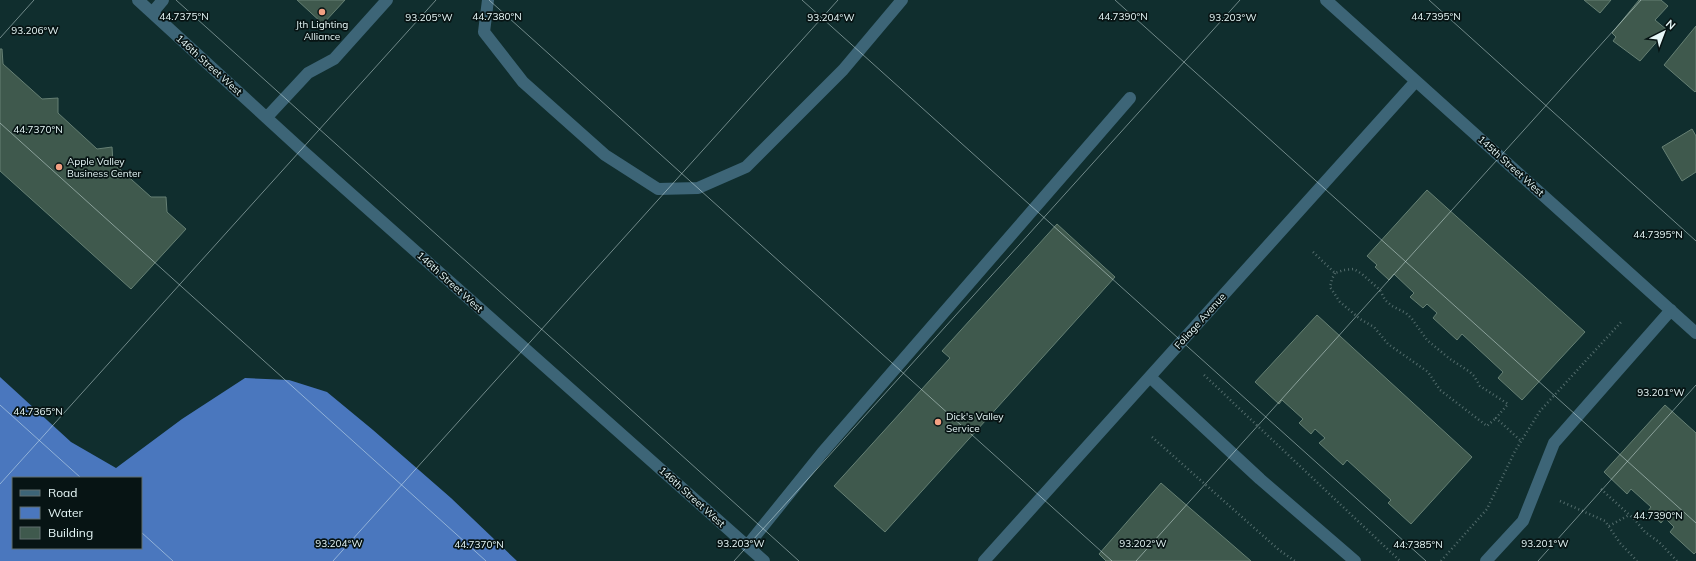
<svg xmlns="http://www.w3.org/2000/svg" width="1696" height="561" font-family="Mulish,sans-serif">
  <rect width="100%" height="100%" fill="#102e2e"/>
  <path fill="#4a77be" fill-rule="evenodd" d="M0,377L71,442L116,468L182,419L245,378L289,380L327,392L373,430L451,498L517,561H0ZM13,478H141V548H13Z"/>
  <path fill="#3f594d" stroke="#668074" d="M297,0H345L323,24Z
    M1584,0H1611L1600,13Z
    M1639,0H1661L1668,6L1655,20L1667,30L1640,61L1613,41L1616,37L1612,33Z
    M1696,26V91L1695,92L1664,65Z
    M0,49H2L3,64L42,99L58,98V113L97,149L112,147L113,163L151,197H166L167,212L186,229L131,289L0,171Z
    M1692,129L1696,136V172L1682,181L1662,147Z
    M1427,190L1585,332L1522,400L1498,378L1503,372L1462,334L1457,340L1433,318L1437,313L1427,304L1423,308L1410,297L1414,293L1394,274L1389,280L1375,267L1377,265L1367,256Z
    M1057,224L1115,277L885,532L834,486L950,358L942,351Z
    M1317,315L1472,457L1411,524L1388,503L1391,500L1347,460L1343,465L1319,443L1325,438L1315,429L1311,434L1299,423L1303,419L1282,400L1279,404L1255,382Z
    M1665,405L1696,433V552L1694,554L1670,532L1674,527L1665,518L1661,523L1648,511L1651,507L1631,489L1627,494L1604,472Z
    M1161,483L1251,561H1106L1099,554Z"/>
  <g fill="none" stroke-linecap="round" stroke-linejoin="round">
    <path stroke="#546d6d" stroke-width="2.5" stroke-dasharray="1 3" stroke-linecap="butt" d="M1313,252L1335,273L1344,270L1354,269L1362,274L1380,290L1385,300L1392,306L1406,313L1412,319L1427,340L1450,359L1470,372L1474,376L1480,386L1508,404L1496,418L1521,441
      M1335,273L1332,279L1330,287L1340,302L1360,319L1374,327L1388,344L1428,372L1440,390L1487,426L1496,418
      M1204,375L1400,561
      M1152,437L1279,550L1295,561
      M1601,489L1635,520L1645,532L1659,542L1677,561
      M1560,501L1605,521L1620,543L1637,561
      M1609,526L1629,515
      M1441,561L1487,509L1515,451L1540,411L1622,321"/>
    <path stroke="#3d6577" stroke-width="12" d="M138,0L305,153L764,561
      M488,0L484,32L523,82L605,155L658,189L698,188L746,167L843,70L902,0
      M1326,0L1696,333
      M152,13L163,0
      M267,117L308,73L334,59L387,0
      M1150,377L1260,479L1355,561
      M747,546L822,453L1130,98
      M984,561L1416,81
      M1486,561L1523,521L1554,443L1671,310"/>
  </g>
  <path fill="none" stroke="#e7f8f8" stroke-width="1" stroke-opacity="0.45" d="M176,0L799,561M489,0L1112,561M802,0L1426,561M1115,0L1696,523M1429,0L1696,241M0,38L34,0M0,123L486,561M0,405L81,478M0,484L436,0M141,532L173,561M333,561L838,0M734,561L1240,0M1136,561L1641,0M1538,561L1696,385"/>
  <g fill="#f3a082" stroke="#071414" stroke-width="1.5">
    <circle cx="322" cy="12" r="4"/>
    <circle cx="59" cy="167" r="4"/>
    <circle cx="938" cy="422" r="4"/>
  </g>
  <g text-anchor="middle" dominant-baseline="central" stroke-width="3.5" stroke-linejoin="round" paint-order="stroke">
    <g font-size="10" fill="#e7f8f8" stroke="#071414" text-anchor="start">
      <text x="322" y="24" text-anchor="middle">Jth Lighting<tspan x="322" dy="12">Alliance</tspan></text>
      <text x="67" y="161">Apple Valley<tspan x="67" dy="12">Business Center</tspan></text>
      <text x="946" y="416">Dick's Valley<tspan x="946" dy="12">Service</tspan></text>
    </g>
    <g font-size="10" fill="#e7f8f8" stroke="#071414">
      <text transform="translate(209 65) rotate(42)">146th Street West</text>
      <text transform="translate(1511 166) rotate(42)">145th Street West</text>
      <text transform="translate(450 282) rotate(42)">146th Street West</text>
      <text transform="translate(1200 321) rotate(-48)">Foliage Avenue</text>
      <text transform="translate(692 497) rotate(42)">146th Street West</text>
    </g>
  </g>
  <g font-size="10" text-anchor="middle" fill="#e7f8f8" stroke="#071414" stroke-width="3.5" stroke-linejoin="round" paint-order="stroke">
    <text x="1436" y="20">44.7395°N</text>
    <text x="184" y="20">44.7375°N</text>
    <text x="497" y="20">44.7380°N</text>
    <text x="1123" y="20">44.7390°N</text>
    <text x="429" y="21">93.205°W</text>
    <text x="831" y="21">93.204°W</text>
    <text x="1233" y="21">93.203°W</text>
    <text x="35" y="34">93.206°W</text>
    <text x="38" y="133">44.7370°N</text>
    <text x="1658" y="238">44.7395°N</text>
    <text x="1661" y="396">93.201°W</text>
    <text x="38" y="415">44.7365°N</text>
    <text x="1658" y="519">44.7390°N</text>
    <text x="339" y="547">93.204°W</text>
    <text x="741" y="547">93.203°W</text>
    <text x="1143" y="547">93.202°W</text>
    <text x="1545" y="547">93.201°W</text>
    <text x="479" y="548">44.7370°N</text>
    <text x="1418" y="548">44.7385°N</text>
  </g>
  <rect x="12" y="477" width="130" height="72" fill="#071414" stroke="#616f6f"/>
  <rect x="20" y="490" width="20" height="6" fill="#3d6577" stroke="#616f6f"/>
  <text x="48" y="497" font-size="12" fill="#e7f8f8">Road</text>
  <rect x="20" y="507" width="20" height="12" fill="#4a77be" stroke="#616f6f"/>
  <text x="48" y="517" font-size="12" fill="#e7f8f8">Water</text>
  <rect x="20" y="527" width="20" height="12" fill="#3f594d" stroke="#616f6f"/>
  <text x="48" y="537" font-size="12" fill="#e7f8f8">Building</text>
  <g transform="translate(1664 32) rotate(42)" stroke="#071414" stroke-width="3" paint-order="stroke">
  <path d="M0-3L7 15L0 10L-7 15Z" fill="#e7f8f8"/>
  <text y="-6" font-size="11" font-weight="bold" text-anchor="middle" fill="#e7f8f8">N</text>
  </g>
</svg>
